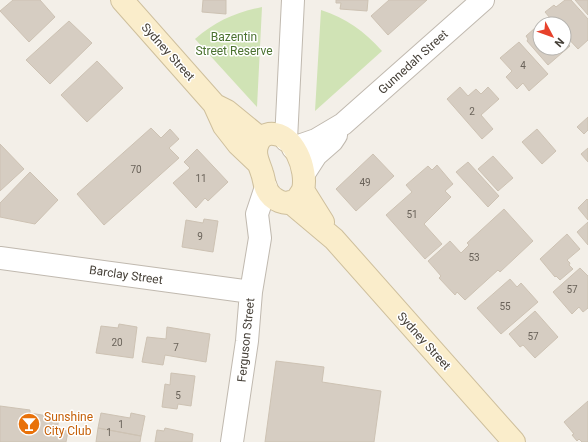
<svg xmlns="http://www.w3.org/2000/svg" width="588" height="442" font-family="Roboto,sans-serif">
  <rect width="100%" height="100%" fill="#f3efe8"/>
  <path fill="#d0e3b5" d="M262,7L257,107L195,39C216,21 234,13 262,7Z
    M321,10C346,18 364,31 382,51L315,111Z"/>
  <path fill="#d6cdc2" stroke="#cdc2b3" d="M13,0H40L55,17L29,42L0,11Z
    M203,0H226V14L202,12Z
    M336,0H368L367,11L340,9L341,3H336Z
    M389,0H427L388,35L371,16Z
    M565,0H571L588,19V40L578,49L564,34V24H555L545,12L554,5L556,7Z
    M575,0H588V15Z
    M545,19L550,24H540V48H564V40L570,46L548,65L527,41L528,39L526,36Z
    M69,21L92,43L50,84L26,60Z
    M519,42L548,74L529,91L523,83L517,89L506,77L512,71L500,58Z
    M97,61L123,88L87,122L61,95Z
    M460,87L468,96L476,89L481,94L488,87L499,99L481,115L493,129L482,139L447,99Z
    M588,117V130L584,134L577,127Z
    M151,128L161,138L170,129L179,139L169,148L179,158L104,225L77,194Z
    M537,129L556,151L542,164L522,142Z
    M0,144L24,169L0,191Z
    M588,148V162L581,154Z
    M197,149L228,182L208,201L205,198L196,208L173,183L190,168L184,162Z
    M373,154L394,176L356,211L336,189Z
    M493,156L513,178L498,191L478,169Z
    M468,162L499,196L488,207L456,172Z
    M437,165L453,184L445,191L451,197L424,224L442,244L425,259L386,215L412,192L406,185L428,166L432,170Z
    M30,172L58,200L35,224L0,217V203Z
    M587,199L588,200V220L578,208Z
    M504,209L533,241L500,272L498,270L465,300L457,292L455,295L439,278L441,276L428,261L450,241L461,253L469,245L467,243Z
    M204,219L218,221L213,252L182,247L186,220L203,223Z
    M588,222V245L577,232Z
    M567,234L580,249L567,260L570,263L569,265L573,269L560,280L556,276L555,277L540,259Z
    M580,268L588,276V308L583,312L579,307L572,314L553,292Z
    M510,279L517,287L521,283L538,302L501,334L477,308Z
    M535,311L558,337L535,358L523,345L520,347L509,334Z
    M119,324L137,327L133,358L96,353L101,326L118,328Z
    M167,327L210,334L206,362L165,355L163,365L142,362L147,337L166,339Z
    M276,361L324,367L322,382L381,391L374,442H265Z
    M171,373L195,376L191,406L178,404L177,409L162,407L165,384L170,385Z
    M588,401V442H582L579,439L577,441L572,435L574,434L564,422Z
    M0,406L30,410V413L59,418L57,430L68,431L66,442H0Z
    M101,413L130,418L131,413L145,416L141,436L98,428Z
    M98,428L141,436L140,442H96Z
    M165,428L193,434L192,442H155L157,430L164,431Z"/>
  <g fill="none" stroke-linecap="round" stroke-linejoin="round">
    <g stroke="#c0b9af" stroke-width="24">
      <path id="street" d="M286,140L293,0
        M293,148L316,140L343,124L483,0
        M305,172L316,155L332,141L336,135
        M0,258L251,292
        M232,442L247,341L251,292L260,238L257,214L266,187"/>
    </g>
    <g stroke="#cebf9c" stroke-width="24">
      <path id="secondary" d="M122,0L214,104L224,126L238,144L258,163
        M215,105L227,111L260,138
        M303,190C301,193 299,197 296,200C286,207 272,200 267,190C264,185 264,178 262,173C259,163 253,154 258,143C260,138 264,135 269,134C294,131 308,171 303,190L323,222
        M290,202L334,239L514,442"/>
    </g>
    <use href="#street" stroke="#fff" stroke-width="22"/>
    <use href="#secondary" stroke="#faedcb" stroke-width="22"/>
  </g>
  <defs>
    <g id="bar-disc" transform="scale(1.15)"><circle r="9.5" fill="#e8710a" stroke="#fff"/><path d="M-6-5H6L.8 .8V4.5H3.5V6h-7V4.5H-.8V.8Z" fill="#fff"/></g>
  </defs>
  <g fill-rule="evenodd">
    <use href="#bar-disc" x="29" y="424"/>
  </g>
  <g text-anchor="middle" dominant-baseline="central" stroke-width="3" stroke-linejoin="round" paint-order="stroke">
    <g font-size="10" fill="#6a635a">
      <text x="523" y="65">4</text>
      <text x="472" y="111">2</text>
      <text x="136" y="169">70</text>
      <text x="201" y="178">11</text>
      <text x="365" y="182">49</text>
      <text x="412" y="214">51</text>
      <text x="200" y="236">9</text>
      <text x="474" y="257">53</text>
      <text x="572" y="289">57</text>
      <text x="505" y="306">55</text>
      <text x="533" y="336">57</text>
      <text x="117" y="342">20</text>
      <text x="176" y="347">7</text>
      <text x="178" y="395">5</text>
      <text x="121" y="424">1</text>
      <text x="109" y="432">1</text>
    </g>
    <g font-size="12" fill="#4b7230" stroke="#fff">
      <text x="234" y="37">Bazentin<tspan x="234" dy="14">Street Reserve</tspan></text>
    </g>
    <g font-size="12" fill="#464038" stroke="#fff">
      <text transform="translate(168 52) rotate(48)">Sydney Street</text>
      <text transform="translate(413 62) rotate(-42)">Gunnedah Street</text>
      <text transform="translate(126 275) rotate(8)">Barclay Street</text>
      <text transform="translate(246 340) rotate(-84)">Ferguson Street</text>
      <text transform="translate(424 341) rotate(48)">Sydney Street</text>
    </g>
    <g font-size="12" fill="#c56008" stroke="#fff" text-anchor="start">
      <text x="44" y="417">Sunshine<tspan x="44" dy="14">City Club</tspan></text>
    </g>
  </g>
  <g transform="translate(552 36) rotate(131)"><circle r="19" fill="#ffffff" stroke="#b5b3af"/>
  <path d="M0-3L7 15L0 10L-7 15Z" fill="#e7412b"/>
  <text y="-6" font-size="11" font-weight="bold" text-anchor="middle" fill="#464038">N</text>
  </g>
</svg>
